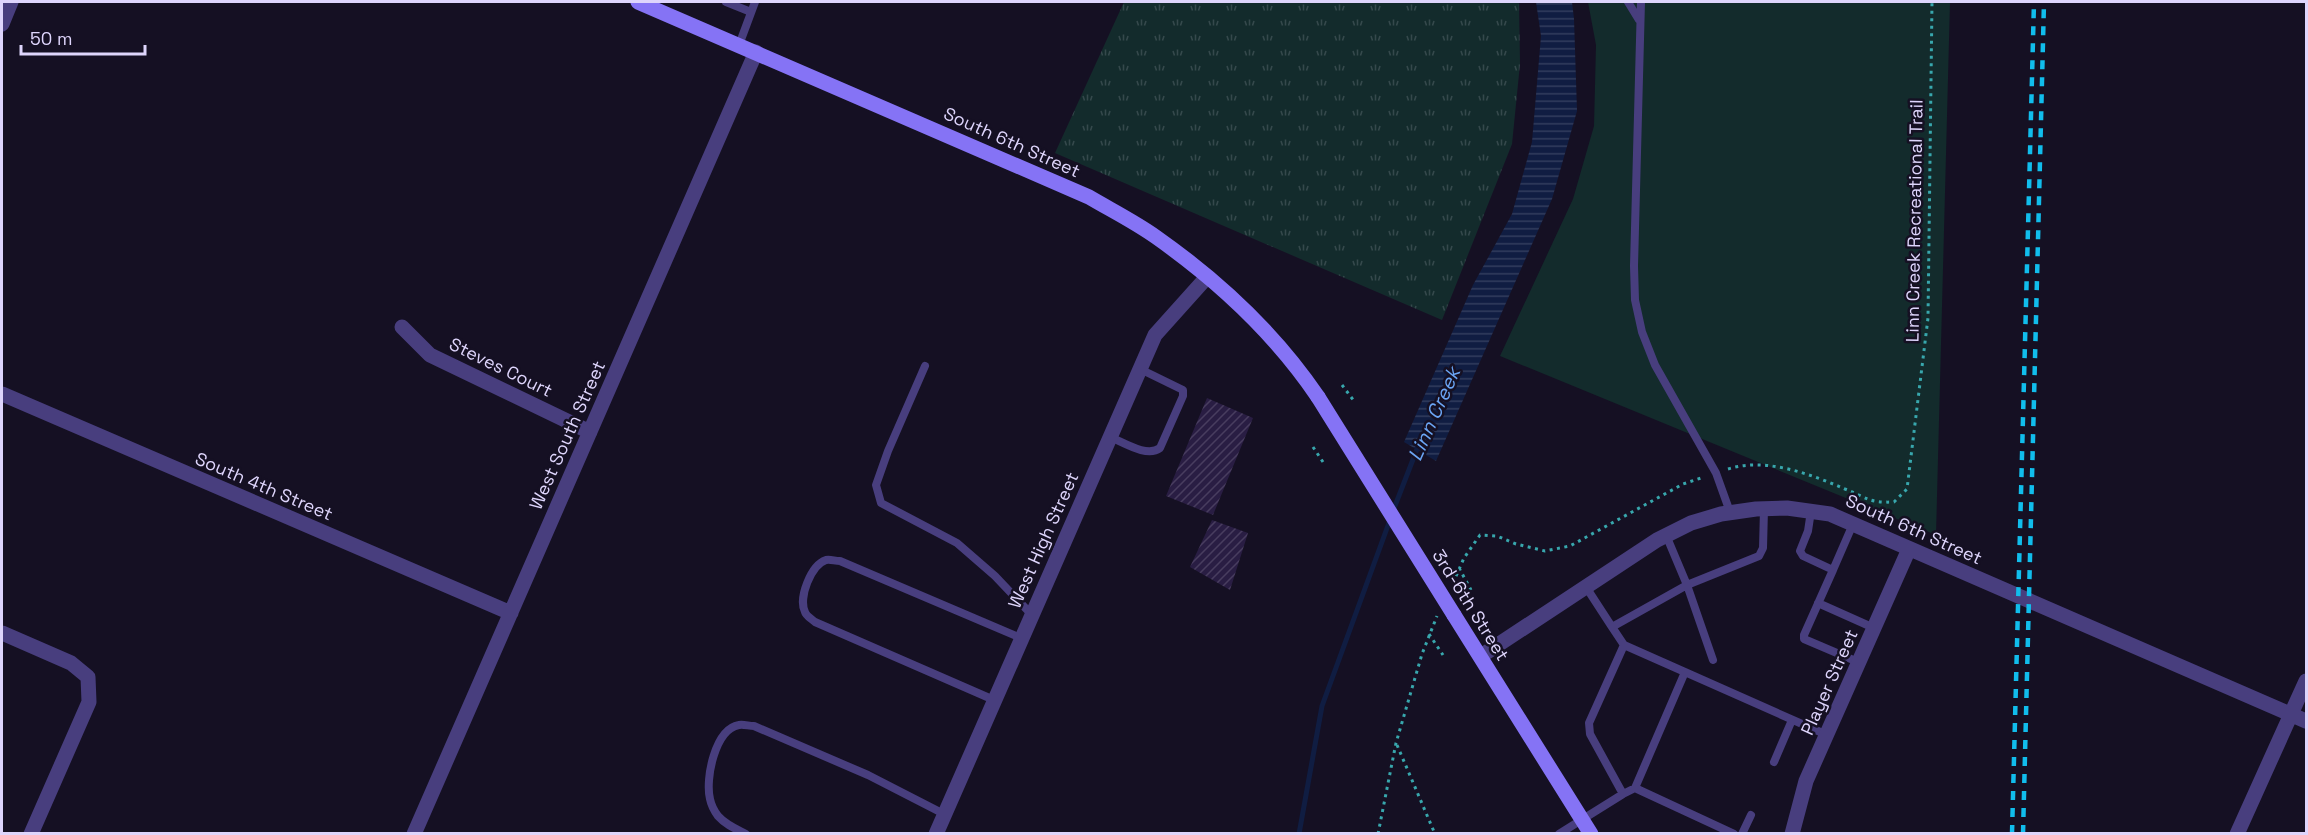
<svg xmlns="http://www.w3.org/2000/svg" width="2308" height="835" font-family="'Space Grotesk',sans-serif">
  <defs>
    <pattern id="grass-tufts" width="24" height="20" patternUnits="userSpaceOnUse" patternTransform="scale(1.5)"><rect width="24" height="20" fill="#132b2c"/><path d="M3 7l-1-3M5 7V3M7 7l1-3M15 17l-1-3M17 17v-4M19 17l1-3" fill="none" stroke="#35494c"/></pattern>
    <pattern id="water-rules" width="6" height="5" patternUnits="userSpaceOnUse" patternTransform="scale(1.5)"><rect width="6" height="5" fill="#101d42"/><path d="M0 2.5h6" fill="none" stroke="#323d5e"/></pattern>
    <pattern id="building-hatch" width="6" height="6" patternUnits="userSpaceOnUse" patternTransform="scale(1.5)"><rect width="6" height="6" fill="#291d43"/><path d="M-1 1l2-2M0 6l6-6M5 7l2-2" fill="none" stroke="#483d5f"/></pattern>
  </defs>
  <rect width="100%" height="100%" fill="#151023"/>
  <path fill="url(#grass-tufts)" d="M1124,2H1519L1520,64L1512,144L1442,320L1055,153Z"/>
  <path fill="#132b2c" d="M1588,2H1950L1936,535L1500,356L1573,199L1594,126L1596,45Z"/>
  <path fill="url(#water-rules)" d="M1536,2H1572L1574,19L1577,111L1552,199L1436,461L1404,442L1473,285L1512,214L1532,142L1541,36Z"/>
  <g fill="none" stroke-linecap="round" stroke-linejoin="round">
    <path stroke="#101d42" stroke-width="5" d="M1393,511L1419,444
      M1299,834L1322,706L1390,520"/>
  </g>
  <path fill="url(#building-hatch)" d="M1207,398L1253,418L1213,515L1166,496Z
    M1212,520L1248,533L1230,590L1190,567Z"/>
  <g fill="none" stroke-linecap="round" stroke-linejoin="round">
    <path stroke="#38a7ad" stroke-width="3" stroke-dasharray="3 4.5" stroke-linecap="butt" d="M1342,385L1354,401
      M1313,447L1325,465
      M1728,469C1766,457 1810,474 1845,489C1868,498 1868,503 1894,502L1907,489L1928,318L1932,2
      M1459,568L1471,590
      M1453,583L1464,558L1480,535L1497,536L1516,544L1545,551L1570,546L1683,484L1704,477
      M1429,634L1443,655
      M1397,745L1435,834
      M1378,834L1396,743L1422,654L1437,616"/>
    <path stroke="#483e7e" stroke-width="8" d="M726,2L751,12
      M1628,2L1639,20
      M1641,2L1634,266L1635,300L1642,332L1655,365L1716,473L1730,512
      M739,45L755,2
      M925,366L888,451L876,485L881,503L957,543L995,576L1031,614
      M1110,437C1123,442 1147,458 1160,448L1183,396V390L1140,369
      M1811,511L1808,531L1800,551L1803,556L1833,570L1804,635V639L1858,662
      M1833,570L1853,524
      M1586,587L1612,627L1687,585L1666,535
      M1818,603L1874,628
      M1612,627L1624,645L1827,735
      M1713,660L1687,585L1759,556L1763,548L1764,509
      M994,700L815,622C812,619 806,616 805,612C798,598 811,565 826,560C830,559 835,561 840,561L1021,638
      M1774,762L1792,720
      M1635,788L1685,672
      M1623,794L1635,788L1734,834
      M746,834C736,829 726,825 718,816C715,812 711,804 710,799C705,779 715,729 739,725C743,724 749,726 754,726L868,775L944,814
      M1559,834L1623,794L1590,734L1589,723L1624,645
      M1742,834L1751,815"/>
    <path stroke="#483e7e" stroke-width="15" d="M2,24L11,2
      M402,327L430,355L590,432
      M2,394L511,613
      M2,633L71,663L88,677L89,702L31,834
      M1481,656L1657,540L1691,523L1721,514L1756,509L1787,508L1830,514L2306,721
      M414,834L756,52
      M936,834L1155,335L1207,277
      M1792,834L1806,781L1909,549
      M2237,834L2306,681"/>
    <path stroke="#8573f5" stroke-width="15" d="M638,2L1089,197C1111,210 1135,222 1156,237C1217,280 1276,335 1318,397
      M1454,615L1591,834"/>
    <path stroke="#11bdec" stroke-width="4.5" stroke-dasharray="9 8" stroke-linecap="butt" d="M2012,834L2034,2
      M2023,834L2044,2"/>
    <path stroke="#8573f5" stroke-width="15" d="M1318,397L1454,615"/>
  </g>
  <g text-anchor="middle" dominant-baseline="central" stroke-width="5" stroke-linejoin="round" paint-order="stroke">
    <g font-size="18" fill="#ded5fc" stroke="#151023">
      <text transform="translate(1012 142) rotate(24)">South 6th Street</text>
      <text transform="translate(1914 221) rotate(-89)">Linn Creek Recreational Trail</text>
      <text transform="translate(501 367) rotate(26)">Steves Court</text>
      <text transform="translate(567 435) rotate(-66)">West South Street</text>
      <text transform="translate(264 486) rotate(23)">South 4th Street</text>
      <text transform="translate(1914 529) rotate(24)">South 6th Street</text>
      <text transform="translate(1043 540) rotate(-66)">West High Street</text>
      <text transform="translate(1471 605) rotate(58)">3rd-6th Street</text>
      <text transform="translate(1829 682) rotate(-66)">Player Street</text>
    </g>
    <g font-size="20" font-style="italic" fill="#6ba5f4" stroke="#151023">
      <text transform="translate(1434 414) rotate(-66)">Linn Creek</text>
    </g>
  </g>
  <rect width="2308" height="835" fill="none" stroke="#ded5fc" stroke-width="6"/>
  <path d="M21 45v9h124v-9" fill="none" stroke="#ded5fc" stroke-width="3"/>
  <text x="30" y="45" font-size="18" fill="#ded5fc" stroke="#151023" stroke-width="4.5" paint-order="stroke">50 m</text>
</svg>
